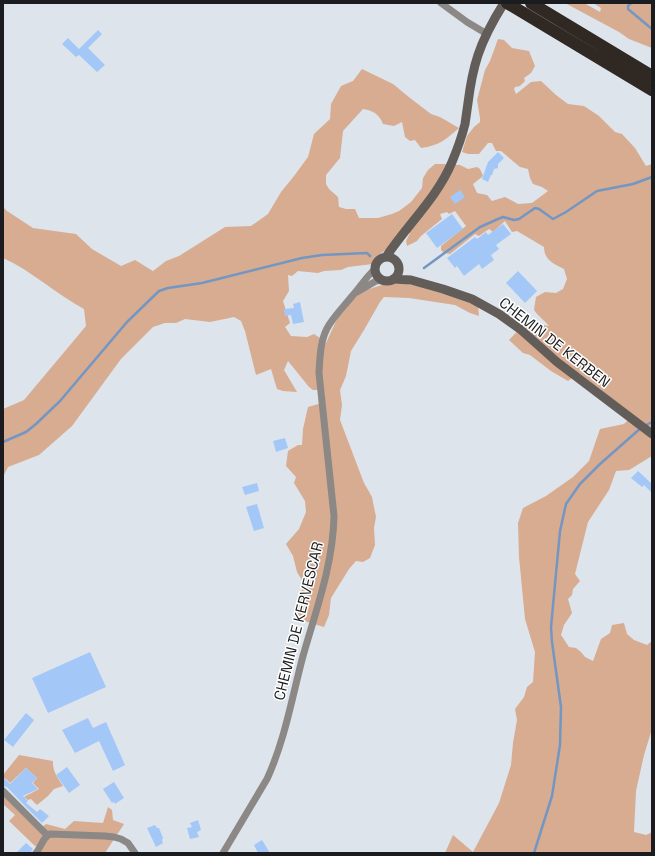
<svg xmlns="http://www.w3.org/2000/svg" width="655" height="856" font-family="'Space Grotesk',sans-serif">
  <rect width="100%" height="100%" fill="#dde4ec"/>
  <path fill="#d7ac91" d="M565,3H584L600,12L601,8L593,3H652V48L629,39L619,32Z
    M498,39L504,40L512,48L529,51L535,66L531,73L524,78L525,81L520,86L515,87L514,89L516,94L531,82L541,81L556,95L568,104L584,106L599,116L615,132L622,134L635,148L646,166L652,164V456L629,470L616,471L609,490L588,522L575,574L580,581L573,589L572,595L568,599L572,613L564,625L561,635L569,647L576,648L581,652L585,657L593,661L601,639L610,633L612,625L624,623L627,634L634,640L647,645L652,641V729L644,755L636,791L634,832L646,835L652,832V853H445L453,835L473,852L499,803L511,765L513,743L517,720L515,709L524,697L527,687L533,682L535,652L525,619L519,557L518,523L523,508L546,496L573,477L589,461L600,429L624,424L633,415L579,373L568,381L551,371L530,355L523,353L509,340L527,321L541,327L543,325L549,326C544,320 538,316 534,310L536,297L545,292L556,293L563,289L567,279L564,269C554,264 544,260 544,247L517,231L512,232L505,221L493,232L489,229L479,236L475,234L450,254L444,253L441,250V246L466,226L455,211L449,214L447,212L440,214L442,219L421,236L417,241L407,246L406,241L410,233L404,231L387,249L377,256L373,264L348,267L341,270L324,271L318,273L298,271L292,276L288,275L289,291L283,301L290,323L285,327L291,336L307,337L314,334L320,338L318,346L326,343L337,319L355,296L366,290L382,285L402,283L440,290L478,306L479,316L470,313L455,305L409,298L384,297L380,302L364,330L351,351L346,376L340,390L342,405L340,420L364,483L372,497L376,517L374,528L375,545L370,558L363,562L356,561L349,569L331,598L329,615L324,627L307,622L294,612L298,597L305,585L297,572L293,556L286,544L299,529L306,512L305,501L294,483L296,477L286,466L288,451L298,445H302L303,429L308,407L325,402L324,390H313L309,387L288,361L284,370L297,392L283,391L277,389L271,369L256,375L245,331L241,321L234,317L210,322L185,319L176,323H165L153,327L121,359L72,426L39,455L8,467L3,477V409L24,400L86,326L84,309C56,294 32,271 3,258V207L7,211L33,228L76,234L92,249L121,266L135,260L153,271L166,261L179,256L225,227L251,226L268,214L281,192L294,176L308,157L314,134L330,119L331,104L341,86L353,81L362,69L393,84L410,98L431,114L440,117L459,128C446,139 439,146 421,148L415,140L410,141L405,137L402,122L394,126L383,124C379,114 374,111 363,109L343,131L340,158L326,175V184L329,189L338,197L339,207L346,209H355L359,218H378L392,214L399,211L411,202L422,188L423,178L428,170L435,164H442L460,165L468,169L477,167L480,169L483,176L473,184L477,193L487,195L492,201L505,197L518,204L532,203L548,191L542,187L533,184L530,178L528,169L520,167L501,151H496L492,143H488L479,154H468L462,152L467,136L474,127L480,122V118L477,100L485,70L490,61Z
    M19,755L53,761C52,770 58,779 63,786L54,789L48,796L37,805L31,799L28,800L24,797L39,789L33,783L37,778L26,768L10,783L5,778L3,780V775Z
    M3,789L42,827L46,824L65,829L74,821L103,823L108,807L112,810L113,820L124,824L105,853H36L40,849L34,845L9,821L15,815L3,804Z"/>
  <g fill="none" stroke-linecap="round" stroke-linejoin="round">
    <path stroke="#7396c3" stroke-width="2.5" d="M631,3L628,6V9L652,29
      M424,268L480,227L498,219L503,217L514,220L519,219L535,208L539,209L553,219L566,212L597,191L633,184L652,177
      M3,442L26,432L36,424L60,401L127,322L159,291L168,288L202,283L302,258L322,255L367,253L370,256
      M534,853L552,796L560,745L561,707L552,642L551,627L560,531L566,504L580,484L600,464L642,427L652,422"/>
  </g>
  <path fill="#a3c8f8" d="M98,30L102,34L88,48L105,65L97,72L79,55L76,57L62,44L68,38L79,49Z
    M498,152L504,158L498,164V168L494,169L492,175H491L488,182L482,179L488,162Z
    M460,190L465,197L455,204L450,197Z
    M452,214L463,229L437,248L426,233Z
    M503,224L511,234L496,245L499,249L491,255L494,260L482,269L479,264L464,276L457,266L455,268L447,258L475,237L477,239L486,232L488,235Z
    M518,271L537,291L525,303L506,283Z
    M300,302L304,322L293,324L291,315L285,316L284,309L294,308L293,304Z
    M285,438L288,448L276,452L273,441Z
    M638,471L652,484V493L644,485L642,487L631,478Z
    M257,483L259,491L245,495L242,487Z
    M257,504L264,528L254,531L246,507Z
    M90,652L106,687L48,713L32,678Z
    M26,713L34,720L13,747L4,740Z
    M88,718L93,728L106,722L125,765L113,771L99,741L75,753L62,730Z
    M67,767L80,785L69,793L56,775Z
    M26,768L37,778L32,783L38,789L23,796L28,801L24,805L7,787L3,786V777L10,784Z
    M114,782L124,798L115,804L114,802L112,803L103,789Z
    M26,803L37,812L40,809L49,816L42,823L24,805Z
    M198,820L201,830L197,832L199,837L190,839L187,828L192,827L190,823Z
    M155,825L157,828H159L163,838L162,840L163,843L156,847L147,828Z
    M262,840L270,853H258L254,845Z
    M26,843L33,849L30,853H16Z"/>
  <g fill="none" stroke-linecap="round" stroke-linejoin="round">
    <path stroke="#8c8886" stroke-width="7" d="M441,3L467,22L487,34
      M357,292L376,281L383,280
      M3,791L47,835
      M36,853C41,847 43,837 50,834L105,836L114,837L121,839L128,843L135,853
      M223,853L267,779C285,740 292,697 303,656C316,610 333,565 334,516L319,373C320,357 320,339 329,325C336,314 345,305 353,295C361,286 366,277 375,269"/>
    <path stroke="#635d5a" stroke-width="9" d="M386,257C407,225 437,198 452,162C457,150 462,136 465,124C466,117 467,110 468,103C470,87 473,70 478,55C484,37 494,19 504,3
      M375 269a12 12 0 1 1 24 0a12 12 0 1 1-24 0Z
      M393,279L411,280L443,289L472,299L499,314L520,329L557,362L652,434"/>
    <path stroke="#2f2823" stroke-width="12" d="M507,3L652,90
      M531,3L652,76"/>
  </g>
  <g text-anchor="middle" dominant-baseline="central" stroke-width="3" stroke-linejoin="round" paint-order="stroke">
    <g font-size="15" fill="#1a1c1f" stroke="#fff">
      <text transform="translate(555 342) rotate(38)">CHEMIN DE KERBEN</text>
      <text transform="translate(298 621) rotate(-76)">CHEMIN DE KERVESCAR</text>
    </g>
  </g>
  <rect width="655" height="856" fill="none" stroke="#1a1c1f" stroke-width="8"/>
</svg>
